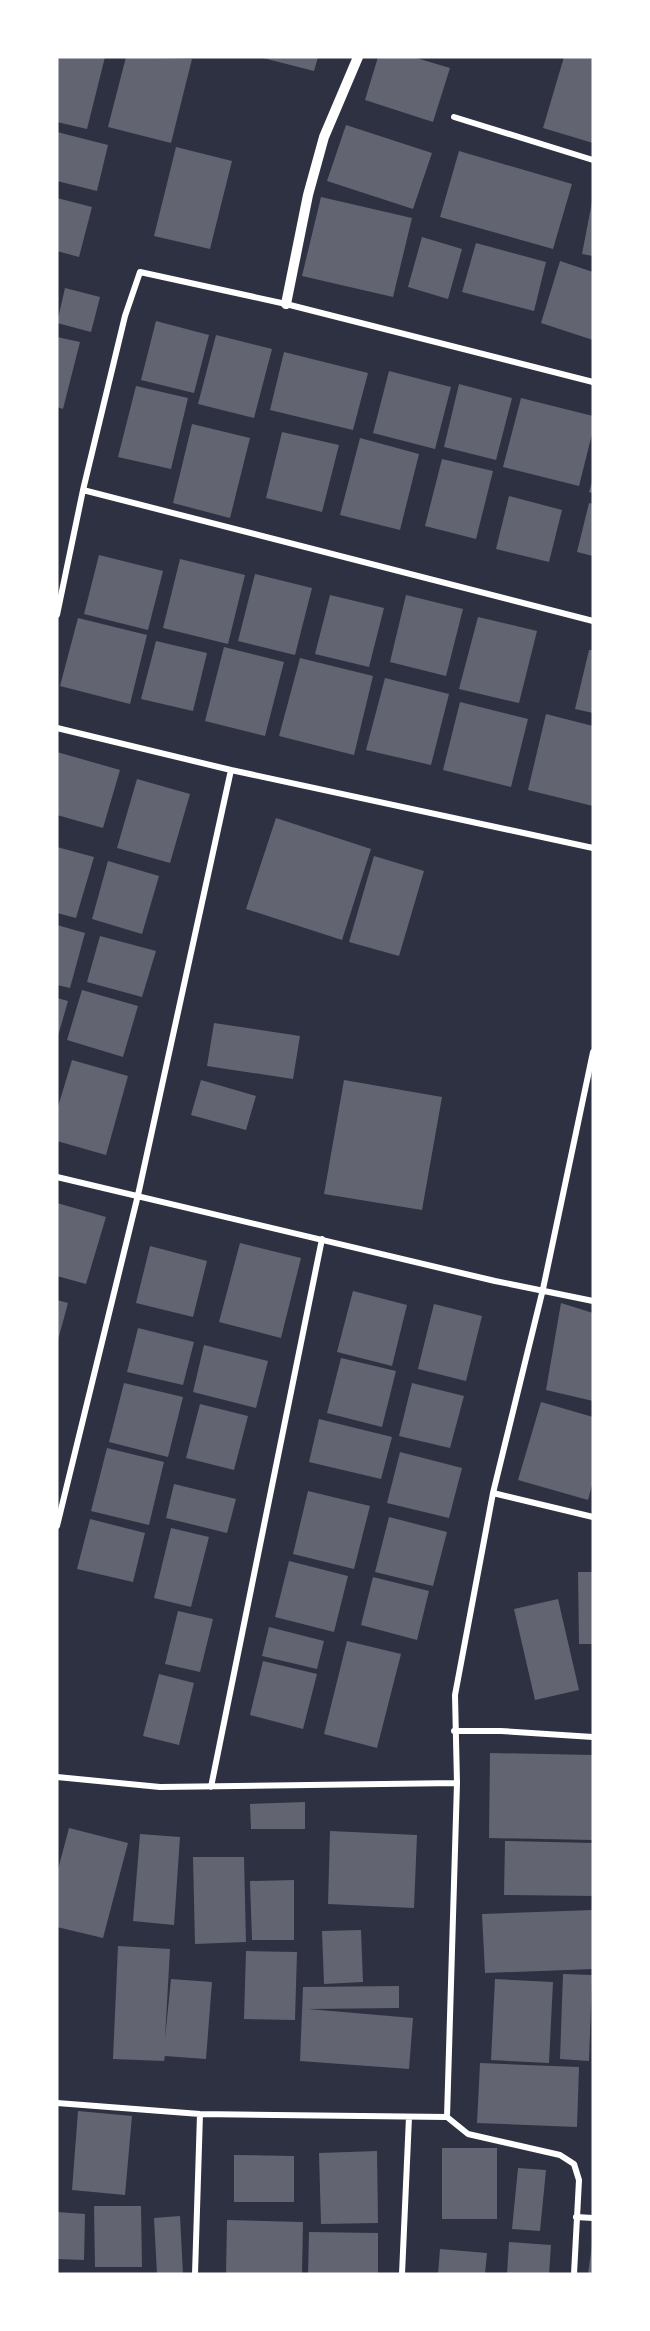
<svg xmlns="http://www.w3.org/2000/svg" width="650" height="2331" font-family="'Golos Text',sans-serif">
  <rect width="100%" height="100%" fill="#2d3142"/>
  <path fill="#626471" d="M57,57H105L87,129L57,122Z
    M126,57L192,59L171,143L108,127Z
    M259,57H318L314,71Z
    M378,57H413L450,68L433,122L365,100Z
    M564,57H593V143L543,128Z
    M346,125L432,153L413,209L327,181Z
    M57,132L108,145L97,191L57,181Z
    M176,147L232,161L210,249L154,236Z
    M459,151L572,184L553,249L440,217Z
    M321,197L412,218L393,297L302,276Z
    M57,198L92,207L79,257L57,251Z
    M592,202H593V256L582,254Z
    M422,237L462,249L448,299L408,287Z
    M476,243L546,262L534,311L462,292Z
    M560,261L593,272V340L541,323Z
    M65,288L100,297L91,332L57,323Z
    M156,321L209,335L194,393L141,380Z
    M216,335L272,349L254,418L198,404Z
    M57,337L80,342L63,409L57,407Z
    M284,352L368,373L353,430L270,410Z
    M389,371L451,387L435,449L373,433Z
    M459,384L512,398L496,460L444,447Z
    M136,386L188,398L171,469L118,457Z
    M521,398L593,416V430L579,486L503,467Z
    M192,424L250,438L230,518L173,503Z
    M282,432L339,445L322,512L266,498Z
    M360,438L419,454L400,530L340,515Z
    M442,459L493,471L476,539L425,526Z
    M593,479V493L589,492Z
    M509,496L562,510L549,562L496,549Z
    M589,503L593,504V556L577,552Z
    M99,555L163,571L148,630L84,614Z
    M180,559L245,575L228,644L163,628Z
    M255,574L312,588L295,655L238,641Z
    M330,595L384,608L369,667L315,654Z
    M406,595L463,609L446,676L390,662Z
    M478,617L537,631L519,703L459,689Z
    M78,618L147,635L130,704L60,686Z
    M156,641L207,653L193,711L141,699Z
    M224,647L284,662L265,736L205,721Z
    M589,650H593V713L575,709Z
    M300,658L373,676L354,755L279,736Z
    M385,678L449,694L431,765L366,750Z
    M460,702L528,719L511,787L443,770Z
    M546,714L593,726V806L528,790Z
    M57,752L120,770L103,828L57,815Z
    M137,779L190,794L170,863L117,848Z
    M276,818L371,849L342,940L246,909Z
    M57,847L94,857L76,918L57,913Z
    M374,856L424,871L399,956L349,942Z
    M108,861L159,876L142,934L92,919Z
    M57,925L85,933L70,988L57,985Z
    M100,936L156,951L142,997L87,982Z
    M82,990L138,1006L123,1057L67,1040Z
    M57,998L68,1001L58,1036H57Z
    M214,1023L300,1036L293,1079L207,1066Z
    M72,1060L128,1076L106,1155L57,1141V1110Z
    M201,1080L256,1096L246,1130L191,1115Z
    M344,1080L442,1097L422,1210L324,1194Z
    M57,1203L106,1217L86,1284L57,1276Z
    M240,1243L301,1258L281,1338L219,1322Z
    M150,1246L207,1261L193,1317L136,1303Z
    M353,1291L407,1305L392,1366L337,1352Z
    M57,1300L68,1303L58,1340H57Z
    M561,1303L593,1313V1401L546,1390Z
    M434,1304L482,1316L466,1381L418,1369Z
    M138,1328L194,1342L183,1385L127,1372Z
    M204,1345L268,1361L256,1408L193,1392Z
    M341,1358L396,1371L382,1427L327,1413Z
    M124,1383L183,1397L168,1457L109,1442Z
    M412,1383L464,1396L450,1448L399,1436Z
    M541,1402L593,1417V1481L588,1500L518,1480Z
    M200,1404L248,1416L234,1470L186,1458Z
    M319,1419L392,1437L381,1479L309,1462Z
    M107,1448L164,1462L149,1525L91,1511Z
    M400,1452L462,1468L449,1518L387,1503Z
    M174,1484L236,1499L227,1533L166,1518Z
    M308,1491L370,1506L354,1569L293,1554Z
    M389,1517L447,1532L433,1586L375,1572Z
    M90,1519L145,1533L133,1582L77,1569Z
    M171,1528L209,1537L191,1607L154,1598Z
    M289,1561L348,1576L334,1632L275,1617Z
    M578,1572H593V1644H579Z
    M373,1577L429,1591L417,1640L361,1625Z
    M558,1599L579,1690L535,1700L514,1609Z
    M178,1611L213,1619L200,1672L165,1664Z
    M269,1627L324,1641L317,1669L262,1656Z
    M347,1641L401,1654L377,1748L324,1734Z
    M263,1661L317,1674L303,1729L250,1715Z
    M159,1674L194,1683L179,1745L143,1736Z
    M490,1753L593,1755V1840L489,1838Z
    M305,1802V1829H251L250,1804Z
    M69,1828L128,1843L103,1938L57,1927V1873Z
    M330,1831L417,1835L414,1908L328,1904Z
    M140,1834L180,1837L174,1925L133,1921Z
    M505,1841L593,1843V1896L504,1895Z
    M193,1857H244L246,1942L195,1944Z
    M294,1880V1940H252L250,1881Z
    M593,1910V1969L485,1973L482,1914Z
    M361,1930L363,1982L324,1984L322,1931Z
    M118,1946L170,1949L165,2039L171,1979L212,1982L206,2059L165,2056L164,2061L113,2059Z
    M246,1951L297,1952L295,2020L244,2019Z
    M563,1974L592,1975L589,2061L560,2059Z
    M495,1979L553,1982L549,2063L491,2060Z
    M399,1986V2008L308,2009L413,2018L409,2069L300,2061L303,1987Z
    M480,2063L579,2067L577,2127L477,2123Z
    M78,2111L132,2116L125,2195L72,2190Z
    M442,2148H497V2219H442Z
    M377,2151L378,2223L321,2224L319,2153Z
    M234,2155L294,2156V2202H234Z
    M518,2168L546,2170L540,2231L512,2229Z
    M94,2206H141L142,2267H95Z
    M57,2212L85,2214L84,2260L57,2259Z
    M180,2216L183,2274H157L154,2218Z
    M227,2220L303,2222L302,2274H226Z
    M309,2232L378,2233V2274H308Z
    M509,2242L551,2245L549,2274H507Z
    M592,2245L593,2274H588Z
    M440,2249L487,2253L485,2274H438Z"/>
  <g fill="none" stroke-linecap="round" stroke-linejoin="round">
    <path stroke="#fff" stroke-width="6" d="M454,117L593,160
      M83,490L593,621
      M57,615L83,490L125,316L140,272L286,304L593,382
      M57,728L231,770L593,848
      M57,1177L495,1281L593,1301
      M493,1493L593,1517
      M57,1526L138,1195L231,770
      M454,1731H501L593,1737
      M57,1777L160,1787L457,1783
      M211,1787L322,1239
      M57,2103L200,2114L447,2117L468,2134L560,2155L574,2164L579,2180L574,2274
      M447,2117L457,1783L455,1695L493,1493L543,1289L593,1052
      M576,2217L593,2218
      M195,2274L200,2114
      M402,2274L409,2117"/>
    <path stroke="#fff" stroke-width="10" d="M286,304L308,195L324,137L358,57"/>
  </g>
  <rect width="650" height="2331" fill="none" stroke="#ffffff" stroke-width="117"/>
</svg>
